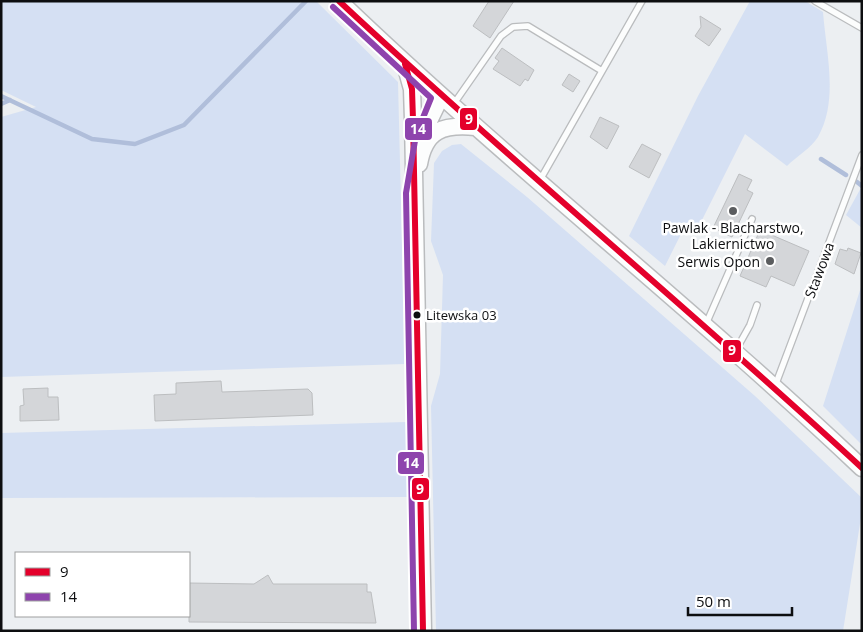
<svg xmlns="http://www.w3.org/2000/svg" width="863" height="632" font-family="'Open Sans',sans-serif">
  <rect width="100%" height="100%" fill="#eceff2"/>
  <path fill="#d5e0f3" d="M1,1H316L398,82L405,364L1,377V117L36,107L1,90Z
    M750,1H805L823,12C826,52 839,100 818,137C811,148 796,157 787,166L745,134L695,234L685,226L665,266L629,236L698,96Z
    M461,144L527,197L755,396L862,498V511L843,631H436L431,406L440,374L443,275L431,241L434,163L442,151L452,145Z
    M862,186V228L846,215Z
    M862,284V445L823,406Z
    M406,422L408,497L1,498V433Z"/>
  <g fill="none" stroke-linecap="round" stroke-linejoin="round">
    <path stroke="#b0beda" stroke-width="4.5" d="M1,96L92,139L135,144L184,125L306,1
      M1,104L10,100
      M821,159L846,175
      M857,182L862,186"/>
  </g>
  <path fill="#d4d6d9" stroke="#bcbec0" d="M489,1H514L490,38L473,26Z
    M700,16L721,29L709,46L695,36L701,27Z
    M502,48L534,70L528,81L525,79L520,86L493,69L499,61L495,58Z
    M569,74L580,81L573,92L562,85Z
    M600,117L619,126L607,149L590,137Z
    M642,144L661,154L649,178L629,167Z
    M739,174L752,180L747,190L753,193L732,237L713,228Z
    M760,230L809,251L794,286L771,276L766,287L740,276Z
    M848,248L861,253L854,274L835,264L840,249L847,251Z
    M221,381L222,392L308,389L312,393L313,415L155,421L154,395L176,394V383Z
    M48,388V397H58L59,420L20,421V406L24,405L23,389Z
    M268,575L273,584H367V592H371L376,623L189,622V583L254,584Z"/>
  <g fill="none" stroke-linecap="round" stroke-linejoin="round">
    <g stroke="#babcbe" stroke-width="8">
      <path id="lane" d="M815,1L862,28
        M453,105L501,36L513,27L528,26L602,71
        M540,180L642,1
        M706,324L752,219
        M736,350L750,325L757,305
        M775,386L862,155"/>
    </g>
    <g stroke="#babcbe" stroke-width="19">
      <path id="secondary" d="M339,1C508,163 692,307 862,468
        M405,64L412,89L413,120L423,631
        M423,145L428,123L441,96
        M419,164C425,130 443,124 475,127"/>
    </g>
    <use href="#lane" stroke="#fcfdfd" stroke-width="5.5"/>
    <use href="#secondary" stroke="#fcfdfd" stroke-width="16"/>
    <g stroke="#fff" stroke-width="10">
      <path id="bus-1" d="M339,1C510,161 690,309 862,468
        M405,64L412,89L413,120L423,631"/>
    </g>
    <g stroke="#fff" stroke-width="10">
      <path id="bus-2" d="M333,7L431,98L416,135L406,193L414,631"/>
    </g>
    <use href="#bus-1" stroke="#e4002b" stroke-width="6"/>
    <use href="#bus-2" stroke="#8e44ad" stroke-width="6"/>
  </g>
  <g fill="#5b5d5f" stroke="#fff" stroke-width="2">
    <circle cx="733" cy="211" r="5"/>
    <circle cx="770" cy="261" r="5"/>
  </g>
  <circle fill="#0d0e10" stroke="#fff" stroke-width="2" cx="417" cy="315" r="4.5"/>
  <g text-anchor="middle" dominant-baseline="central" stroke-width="5" stroke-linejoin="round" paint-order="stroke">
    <g font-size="13" fill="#0d0e10" stroke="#fff" text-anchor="start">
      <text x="426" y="315">Litewska 03</text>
    </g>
    <g font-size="14" fill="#0d0e10" stroke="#fff">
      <text x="733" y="227">Pawlak - Blacharstwo,<tspan x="733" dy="16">Lakiernictwo</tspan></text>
      <text x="760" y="261" text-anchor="end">Serwis Opon</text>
    </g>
    <g font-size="14" fill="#0d0e10" stroke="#fff">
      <text transform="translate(819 270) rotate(-69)">Stawowa</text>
    </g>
  </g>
  <g stroke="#fff" stroke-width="2">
    <rect x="459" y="107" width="19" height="24" rx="5" fill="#e4002b"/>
    <rect x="404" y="117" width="29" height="24" rx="5" fill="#8e44ad"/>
    <rect x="722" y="339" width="20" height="24" rx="5" fill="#e4002b"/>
    <rect x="397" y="451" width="28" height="24" rx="5" fill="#8e44ad"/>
    <rect x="411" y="477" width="19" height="24" rx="5" fill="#e4002b"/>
  </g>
  <g font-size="14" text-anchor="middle" font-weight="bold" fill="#fff">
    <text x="469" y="124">9</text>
    <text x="418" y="134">14</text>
    <text x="732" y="355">9</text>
    <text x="411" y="468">14</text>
    <text x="420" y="494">9</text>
  </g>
  <rect width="863" height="632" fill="none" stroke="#0d0e10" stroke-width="5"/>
  <rect x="15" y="552" width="175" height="65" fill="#ffffff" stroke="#9e9f9f"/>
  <rect x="25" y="568" width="25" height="8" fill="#e4002b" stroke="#9e9f9f"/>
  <text x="60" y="577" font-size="15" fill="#0d0e10">9</text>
  <rect x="25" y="593" width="25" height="8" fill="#8e44ad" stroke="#9e9f9f"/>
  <text x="60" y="602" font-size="15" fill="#0d0e10">14</text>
  <path d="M688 607v8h104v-8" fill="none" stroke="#0d0e10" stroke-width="2.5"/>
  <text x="696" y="607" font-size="15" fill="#0d0e10" stroke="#ffffff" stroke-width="4" paint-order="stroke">50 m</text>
</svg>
